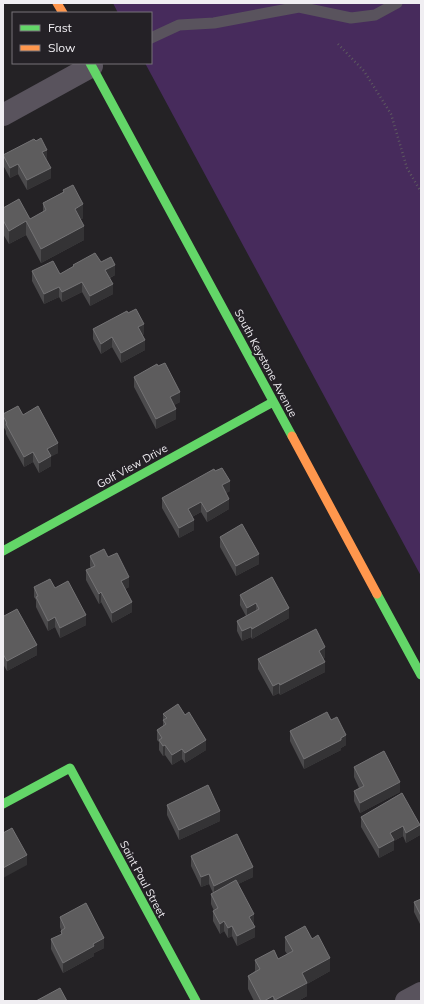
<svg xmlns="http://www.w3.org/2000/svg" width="424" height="1004" font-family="Mulish,sans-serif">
  <rect width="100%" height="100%" fill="#242225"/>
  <path fill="#472b5c" d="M113,3H421V576L145,63H151V13H118Z"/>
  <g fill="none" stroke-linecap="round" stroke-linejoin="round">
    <path stroke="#5e5a60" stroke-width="2.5" stroke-dasharray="1 3" stroke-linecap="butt" d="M338,44L364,71L391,114L407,168L421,192"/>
    <path stroke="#59535d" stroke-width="11" d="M299,7L351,18L375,15L397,3
      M151,38L179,25L214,23L299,7L305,3"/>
    <path stroke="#59535d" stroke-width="22" d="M3,115L92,66
      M406,1001L421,993"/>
    <path stroke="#63d668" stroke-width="9" d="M90,63L292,436
      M3,551L273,402
      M377,594L421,675
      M3,804L70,768L196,1001"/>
    <path stroke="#ff974d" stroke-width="9" d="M57,3L63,13
      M292,436L377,594"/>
  </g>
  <path fill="#4b4a4c" d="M3,155L47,160L51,178L27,190L18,174L10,178L3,165Z
    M63,190L83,218L80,220L84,240L41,263L26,235L9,244L3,234V208L30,219L43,212V203L63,192Z
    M101,262L115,275L110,278L113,294L90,306L82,292L62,302L59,297L44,304L32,281V271L60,274L73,267V265Z
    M128,313L144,334L142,335L145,350L121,363L112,347L101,354L93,339V329Z
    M134,377L180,402L174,405L176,419L156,429L134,387Z
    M3,414L23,415L58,453L51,456V466L39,473L33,462L24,467L6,434V431L3,426Z
    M230,491L226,493L229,509L207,522L201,512L192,517L194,530L179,538L162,508V498Z
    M220,537L259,564L236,576L220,547Z
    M90,556L108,557L129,587L125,589L132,612L112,623L101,602L99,604L86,580V570L91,568L90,566Z
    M34,587L55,588L86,625L60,638L55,627L48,631L36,607V600L34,597Z
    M240,595L289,618L252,639L251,637L242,641L237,631V621L246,616L240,605Z
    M3,615L37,655L7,671L3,664Z
    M325,657L323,659L325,672L280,695L279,693L273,696L258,669V659Z
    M163,714L206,750L185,763L182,759L172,765L165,755L163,756L159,750V742L157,740V730L163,726Z
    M331,720L346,745L341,748V750L304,769L290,741V731Z
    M354,767L400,792L360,813L354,801V791L359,788L354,777Z
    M402,793L420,835L406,843L403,836L394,841V850L379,858L361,827V817Z
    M167,805L220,821L179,840L167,815Z
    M191,856L253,877L238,884L254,924H253L255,937L237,946L232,936L228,938L224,931L220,934L213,921V911H214L211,904V894L213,893L209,884L201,887L191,866Z
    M421,899V926L414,912V902Z
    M60,917L104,948L94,953V956L63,973L51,949V939L61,934V930L60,927Z
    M285,937L330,971L307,984V996L298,1001H254L248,989V976L255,971V960L278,959L287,954L285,951Z"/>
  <path fill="#343335" d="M47,150V160L42,162V152Z
    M18,164V174L10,178V168Z
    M51,168V178L27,190V180Z
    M83,204V218L75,223V209Z
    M26,221V235L9,244V231Z
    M84,226V240L41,263V249Z
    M115,265V275L105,280V270Z
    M82,282V292L62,302V292Z
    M113,284V294L90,306V296Z
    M59,287V297L44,304V294Z
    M144,324V334L138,337V327Z
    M112,337V347L101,354V344Z
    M145,340V350L121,363V353Z
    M180,392V402L170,407V397Z
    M176,409V419L156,429V419Z
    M58,443V453L47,459V449Z
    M33,452V462L24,467V457Z
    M51,456V466L39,473V463Z
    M230,481V491L222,495V485Z
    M229,499V509L207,522V512Z
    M201,502V512L188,519V509Z
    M194,520V530L179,538V528Z
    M259,554V564L236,576V566Z
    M129,577V587L121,591V581Z
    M101,592V602L99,604V594Z
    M132,602V612L112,623V613Z
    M256,603V613L247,618V608Z
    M289,608V618L252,639V629Z
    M86,615V625L60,638V628Z
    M55,617V627L48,631V621Z
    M251,627V637L242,641V631Z
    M37,645V655L7,671V661Z
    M325,647V657L319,661V651Z
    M325,662V672L280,695V685Z
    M279,683V693L273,696V686Z
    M346,735V745L341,748V750L304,769V759L341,738Z
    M206,740V750L185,763V753Z
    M165,745V755L163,756V746Z
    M182,749V759L172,765V755Z
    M400,782V792L360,813V803Z
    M220,811V821L179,840V830Z
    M420,825V835L406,843V833Z
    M403,826V836L394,841V850L379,858V848L390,833Z
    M27,855V865L3,878V868Z
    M253,867V877L214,896V886Z
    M209,874V884L201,887V877Z
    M254,914V924L249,927V917Z
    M224,921V931L220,934V924Z
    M232,926V936L228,938V928Z
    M255,927V937L237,946V936Z
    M104,938V948L94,953V956L63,973V963L93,944Z
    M330,958V971L307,984V996L298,1001H275V1000L302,973Z
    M273,996V1001H264Z"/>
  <path fill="#5d5c5d" stroke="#747375" d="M41,138L47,150L42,152L51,168L27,180L18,164L10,168L3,155L34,139L36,141Z
    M73,185L83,204L75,209L84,226L41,249L26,221L9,231L3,220V208L19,199L30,219L46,210L43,203L64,192L63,190Z
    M95,253L101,262L111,257L115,265L105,270L113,284L90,296L82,282L62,292L59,287L44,294L32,271L53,261L60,274L74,266L73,265Z
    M136,309L144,324L138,327L145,340L121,353L112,337L101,344L93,329L127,311L128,313Z
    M165,363L180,392L170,397L176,409L156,419L134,377L157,364L158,366Z
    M18,406L23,415L38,406L58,443L47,449L51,456L39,463L33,452L24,457L6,424L7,423L3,416V414Z
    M222,468L230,481L222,485L229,499L207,512L201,502L188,509L194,520L179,528L162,498L214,469L215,471Z
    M242,524L259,554L236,566L220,537Z
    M104,549L108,557L117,553L129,577L121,581L132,602L112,613L101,592L99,594L86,570L95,566L90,556Z
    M272,577L289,608L252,629L251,627L242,631L237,621L259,609L256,603L247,608L240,595Z
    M50,579L55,588L68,581L86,615L60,628L55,617L48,621L36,597L38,596L34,587Z
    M17,609L37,645L7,661L3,654V615L4,616Z
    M316,629L325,647L319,651L325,662L280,685L279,683L273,686L258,659Z
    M178,704L185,715L189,712L206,740L185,753L182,749L172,755L165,745L163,746L159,740L162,738L157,730L166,724L163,720L167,718L163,714Z
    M327,712L331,720L337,717L346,735L341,738V740L304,759L290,731Z
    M384,751L400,782L360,803L354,791L364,786L354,767Z
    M208,785L220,811L179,830L167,805Z
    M402,793L420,825L406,833L403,826L390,833L394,840L379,848L361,817Z
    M12,828L27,855L3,868V833Z
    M237,834L253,867L214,886L209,874L201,877L191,856Z
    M236,880L254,914L249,917L255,927L237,936L232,926L228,928L224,921L220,924L213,911L218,908L211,894Z
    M421,899V916L414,902Z
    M86,903L104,938L93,944L94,946L63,963L51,939L62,934L61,931L65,928L60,917Z
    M305,926L312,939L318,935L330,958L302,973L307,983L275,1000L273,996L264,1001H261L248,976L260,969L255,960L274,950L278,959L293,951L285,937Z
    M60,988L67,1001H36Z"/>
  <g text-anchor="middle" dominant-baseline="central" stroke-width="4" stroke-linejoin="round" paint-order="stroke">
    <g font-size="11" fill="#f0eef2" stroke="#242126">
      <text transform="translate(266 363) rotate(62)">South Keystone Avenue</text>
      <text transform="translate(132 466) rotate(-29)">Golf View Drive</text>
      <text transform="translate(143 879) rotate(62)">Saint Paul Street</text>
    </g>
  </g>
  <rect width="424" height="1004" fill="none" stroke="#f0eef2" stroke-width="8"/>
  <rect x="12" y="12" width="140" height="52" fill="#242126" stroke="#767378"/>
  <rect x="20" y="25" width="20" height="6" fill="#63d668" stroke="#767378"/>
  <text x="48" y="32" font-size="12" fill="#f0eef2">Fast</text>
  <rect x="20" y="45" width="20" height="6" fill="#ff974d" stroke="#767378"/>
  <text x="48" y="52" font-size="12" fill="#f0eef2">Slow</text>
</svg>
